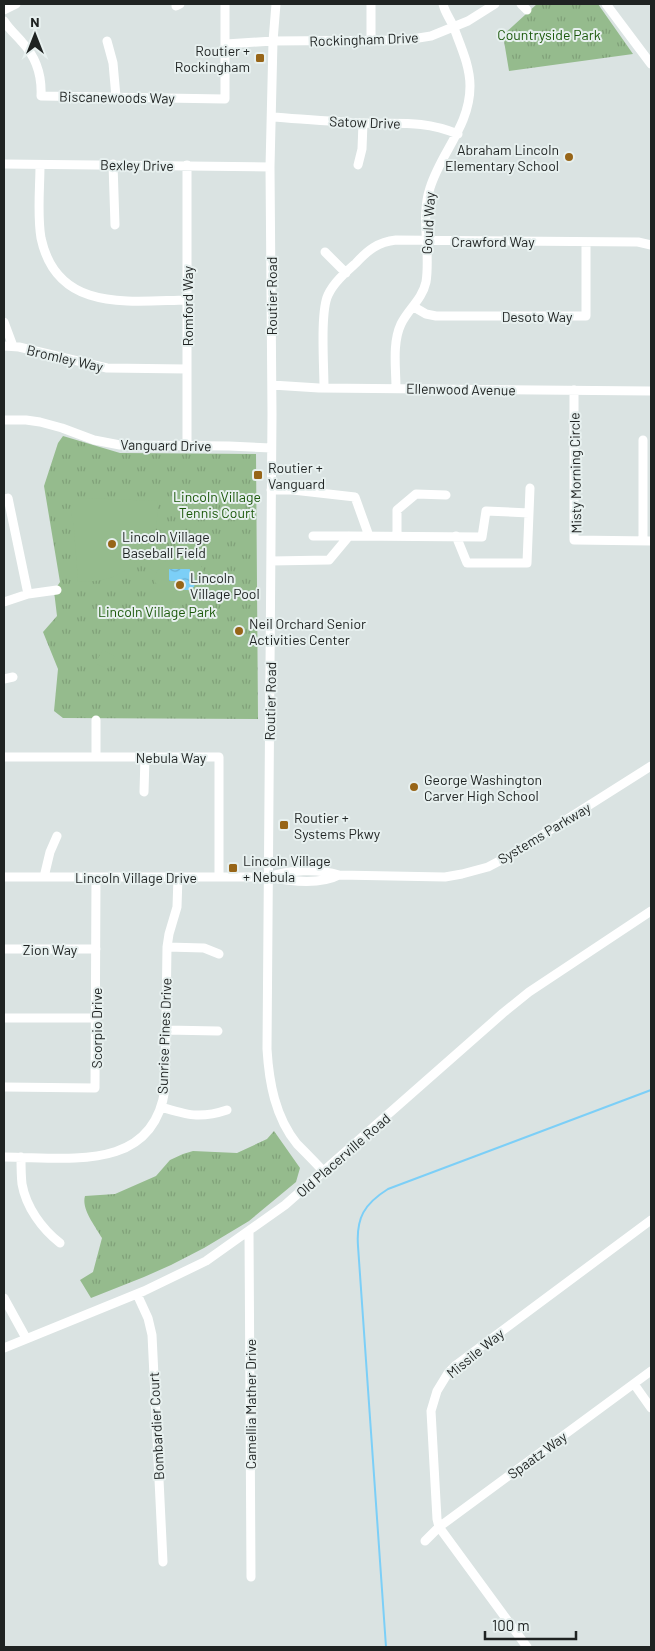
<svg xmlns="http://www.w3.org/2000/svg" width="655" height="1651" font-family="Barlow,sans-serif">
  <defs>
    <pattern id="grass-tufts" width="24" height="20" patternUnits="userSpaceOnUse" patternTransform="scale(1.25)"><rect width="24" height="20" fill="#95bb8d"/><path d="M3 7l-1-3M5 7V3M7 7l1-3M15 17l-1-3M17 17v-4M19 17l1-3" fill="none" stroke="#80a079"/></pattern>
    <pattern id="water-waves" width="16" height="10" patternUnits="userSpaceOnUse" patternTransform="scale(1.25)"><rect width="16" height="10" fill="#7ccff7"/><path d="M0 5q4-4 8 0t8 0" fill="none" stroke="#6bb1d3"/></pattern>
  </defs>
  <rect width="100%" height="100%" fill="#dae3e2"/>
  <path fill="url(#grass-tufts)" d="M537,4H598L633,54L509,71L503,35Z
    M63,436L120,453L256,454L258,719L63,718L54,711L58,669L43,632L57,616L54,591L60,582L44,486L58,443Z
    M274,1131L300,1168L296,1182L249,1221L204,1248L171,1265L144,1277L91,1298L80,1280L93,1272L102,1238C96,1227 81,1209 85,1196L115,1194L156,1176L170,1160L183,1154L193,1151L237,1153L267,1139Z"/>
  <path fill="#95bb8d" d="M189,493H199V515L189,514Z
    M203,493H213L212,515H202Z
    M221,493L231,494L230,515H220Z
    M234,493L244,494V515H234Z
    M84,498L157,501C157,511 158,525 154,535C151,543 145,551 139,558C119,579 106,581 78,582L74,529L71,510L72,505L77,499Z
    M169,559H198L206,576L200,593L188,600H182L176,603L174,601L169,603L162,590H160L154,580L159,565Z
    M103,650L115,656L107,669L95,663Z"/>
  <path fill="url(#water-waves)" d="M169,569H190V579L194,576L195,583L194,587L189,590H184V581H169Z"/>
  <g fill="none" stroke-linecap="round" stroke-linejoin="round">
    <path stroke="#7ccff7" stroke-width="2" d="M386,1647L358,1246C356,1218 364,1204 388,1189L651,1090"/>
    <path stroke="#fff" stroke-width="9" d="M276,4L273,41L270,167L272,414L267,1049C269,1082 275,1117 297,1144C306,1153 315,1162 324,1172
      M371,4V40
      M521,4L527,10
      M606,4L651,64
      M176,6L180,4
      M4,10L16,4
      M4,21C9,29 16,35 22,42C36,57 42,76 41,96L225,99V4
      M107,41L113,63L116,97
      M226,44L273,41L406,40L431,36L468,21L495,4
      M272,117C302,119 333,122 364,123C400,124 423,120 458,134
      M4,164L270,167
      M113,164L115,225
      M40,165C40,188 37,215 41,238C57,313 129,301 187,300
      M358,165L362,149L363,123
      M325,252L346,273
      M414,307L426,314L436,316H586V242
      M4,322L13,346
      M4,346L19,347L107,368L187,369
      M272,385L319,388L651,391
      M324,388C324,366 320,312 328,295C334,282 346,272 356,263C368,250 378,242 396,240L638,242L651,245
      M396,388C396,369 392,343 401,324C408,309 422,300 426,282C431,252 420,217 430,188C441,152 470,126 470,86C470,66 461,47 454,28C451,20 445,13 443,4
      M574,390V540L651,541
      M4,420H26L40,422L62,428L94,440L120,445L229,446L271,448
      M643,440V541
      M187,446V165
      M271,490H293L355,497L369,536
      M4,499L8,498L28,594
      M313,536H348
      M397,536V510L416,494L446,495
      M456,536L467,563H527L530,488
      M271,561L329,560L349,536L482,537L486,511L529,513
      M4,602L28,594L57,590
      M4,679L13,677
      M96,720V757
      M4,757H219V877
      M144,792L145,757
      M4,877H268C288,881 320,885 339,875
      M44,877L50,852L57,836
      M268,877C289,870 317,868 339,875L445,877L462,874L488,867L509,856L651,766
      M167,947L204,948L219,954
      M4,949H96
      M4,1018H96
      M166,1030L218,1031
      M4,1087L95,1088L96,877
      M161,1107C187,1115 200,1119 227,1110
      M4,1157C66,1157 153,1174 165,1089L167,947L169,934L177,907L178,877
      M21,1157C21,1166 21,1175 22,1184C26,1207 42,1229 60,1243
      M249,1232L251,1577
      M137,1294L148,1318L152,1335L163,1562
      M4,1298L26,1338
      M4,1348L144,1291L206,1261L285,1205L503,1013L529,992L651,911
      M634,1384L651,1408
      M425,1541L439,1527L651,1371
      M527,1647L439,1527L437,1519L431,1411L437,1391L448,1373L456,1365L651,1220"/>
  </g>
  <g fill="#976518" stroke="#e7f0ef" stroke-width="2">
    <rect x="255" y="53" width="10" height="10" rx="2.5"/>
    <circle cx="569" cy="157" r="5"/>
    <rect x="253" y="470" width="10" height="10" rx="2.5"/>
    <circle cx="112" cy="544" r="5"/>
    <circle cx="180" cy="585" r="5"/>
    <circle cx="239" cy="631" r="5"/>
    <circle cx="414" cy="787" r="5"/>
    <rect x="279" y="820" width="10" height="10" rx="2.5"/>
    <rect x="228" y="863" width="10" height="10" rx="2.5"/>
  </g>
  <g text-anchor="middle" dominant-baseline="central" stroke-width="4" stroke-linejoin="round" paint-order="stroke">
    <g font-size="14" fill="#1b580a" stroke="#e7f0ef">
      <text x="549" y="34">Countryside Park</text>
      <text x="217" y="496">Lincoln Village<tspan x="217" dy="16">Tennis Court</tspan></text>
      <text x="157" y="611">Lincoln Village Park</text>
    </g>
    <g font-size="14" fill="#1f2322" stroke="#e7f0ef">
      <text transform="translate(364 39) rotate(-2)">Rockingham Drive</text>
      <text transform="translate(117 97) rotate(1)">Biscanewoods Way</text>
      <text transform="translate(365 122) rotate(2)">Satow Drive</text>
      <text transform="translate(137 165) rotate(1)">Bexley Drive</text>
      <text transform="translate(428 223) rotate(-87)">Gould Way</text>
      <text x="493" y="241">Crawford Way</text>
      <text transform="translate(271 296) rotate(-90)">Routier Road</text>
      <text transform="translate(187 306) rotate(-90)">Romford Way</text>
      <text x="537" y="316">Desoto Way</text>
      <text transform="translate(65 358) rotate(13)">Bromley Way</text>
      <text transform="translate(461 389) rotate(1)">Ellenwood Avenue</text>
      <text transform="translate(166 445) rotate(1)">Vanguard Drive</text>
      <text transform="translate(575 473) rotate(-91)">Misty Morning Circle</text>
      <text transform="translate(270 701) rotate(-89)">Routier Road</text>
      <text x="171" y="757">Nebula Way</text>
      <text transform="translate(544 833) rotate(-31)">Systems Parkway</text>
      <text x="136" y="877">Lincoln Village Drive</text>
      <text x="50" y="949">Zion Way</text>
      <text transform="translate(96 1028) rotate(-90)">Scorpio Drive</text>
      <text transform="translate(164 1036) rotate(-88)">Sunrise Pines Drive</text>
      <text transform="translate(343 1155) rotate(-41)">Old Placerville Road</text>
      <text transform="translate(475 1353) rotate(-39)">Missile Way</text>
      <text transform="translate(250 1404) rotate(-90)">Camellia Mather Drive</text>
      <text transform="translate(156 1426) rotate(-93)">Bombardier Court</text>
      <text transform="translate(537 1455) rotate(-36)">Spaatz Way</text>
    </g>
    <g font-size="14" fill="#1f2322" stroke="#e7f0ef" text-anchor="start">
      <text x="250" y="50" text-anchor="end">Routier +<tspan x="250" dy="16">Rockingham</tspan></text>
      <text x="559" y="149" text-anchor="end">Abraham Lincoln<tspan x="559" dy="16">Elementary School</tspan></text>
      <text x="268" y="467">Routier +<tspan x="268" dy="16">Vanguard</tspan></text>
      <text x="122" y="536">Lincoln Village<tspan x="122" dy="16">Baseball Field</tspan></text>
      <text x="190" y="577">Lincoln<tspan x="190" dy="16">Village Pool</tspan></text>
      <text x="249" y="623">Neil Orchard Senior<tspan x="249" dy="16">Activities Center</tspan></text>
      <text x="424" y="779">George Washington<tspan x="424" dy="16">Carver High School</tspan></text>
      <text x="294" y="817">Routier +<tspan x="294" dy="16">Systems Pkwy</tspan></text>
      <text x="243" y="860">Lincoln Village<tspan x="243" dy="16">+ Nebula</tspan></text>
    </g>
  </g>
  <rect width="655" height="1651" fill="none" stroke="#1f2322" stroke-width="10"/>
  <g transform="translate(35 35)" stroke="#e7f0ef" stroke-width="4" paint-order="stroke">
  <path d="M0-4L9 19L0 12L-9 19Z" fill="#1f2322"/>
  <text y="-8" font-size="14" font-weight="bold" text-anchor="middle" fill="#1f2322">N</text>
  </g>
  <path d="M485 1631v8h91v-8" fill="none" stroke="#1f2322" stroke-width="2.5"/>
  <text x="492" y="1631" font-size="15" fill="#1f2322" stroke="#e7f0ef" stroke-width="4" paint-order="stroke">100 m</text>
</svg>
